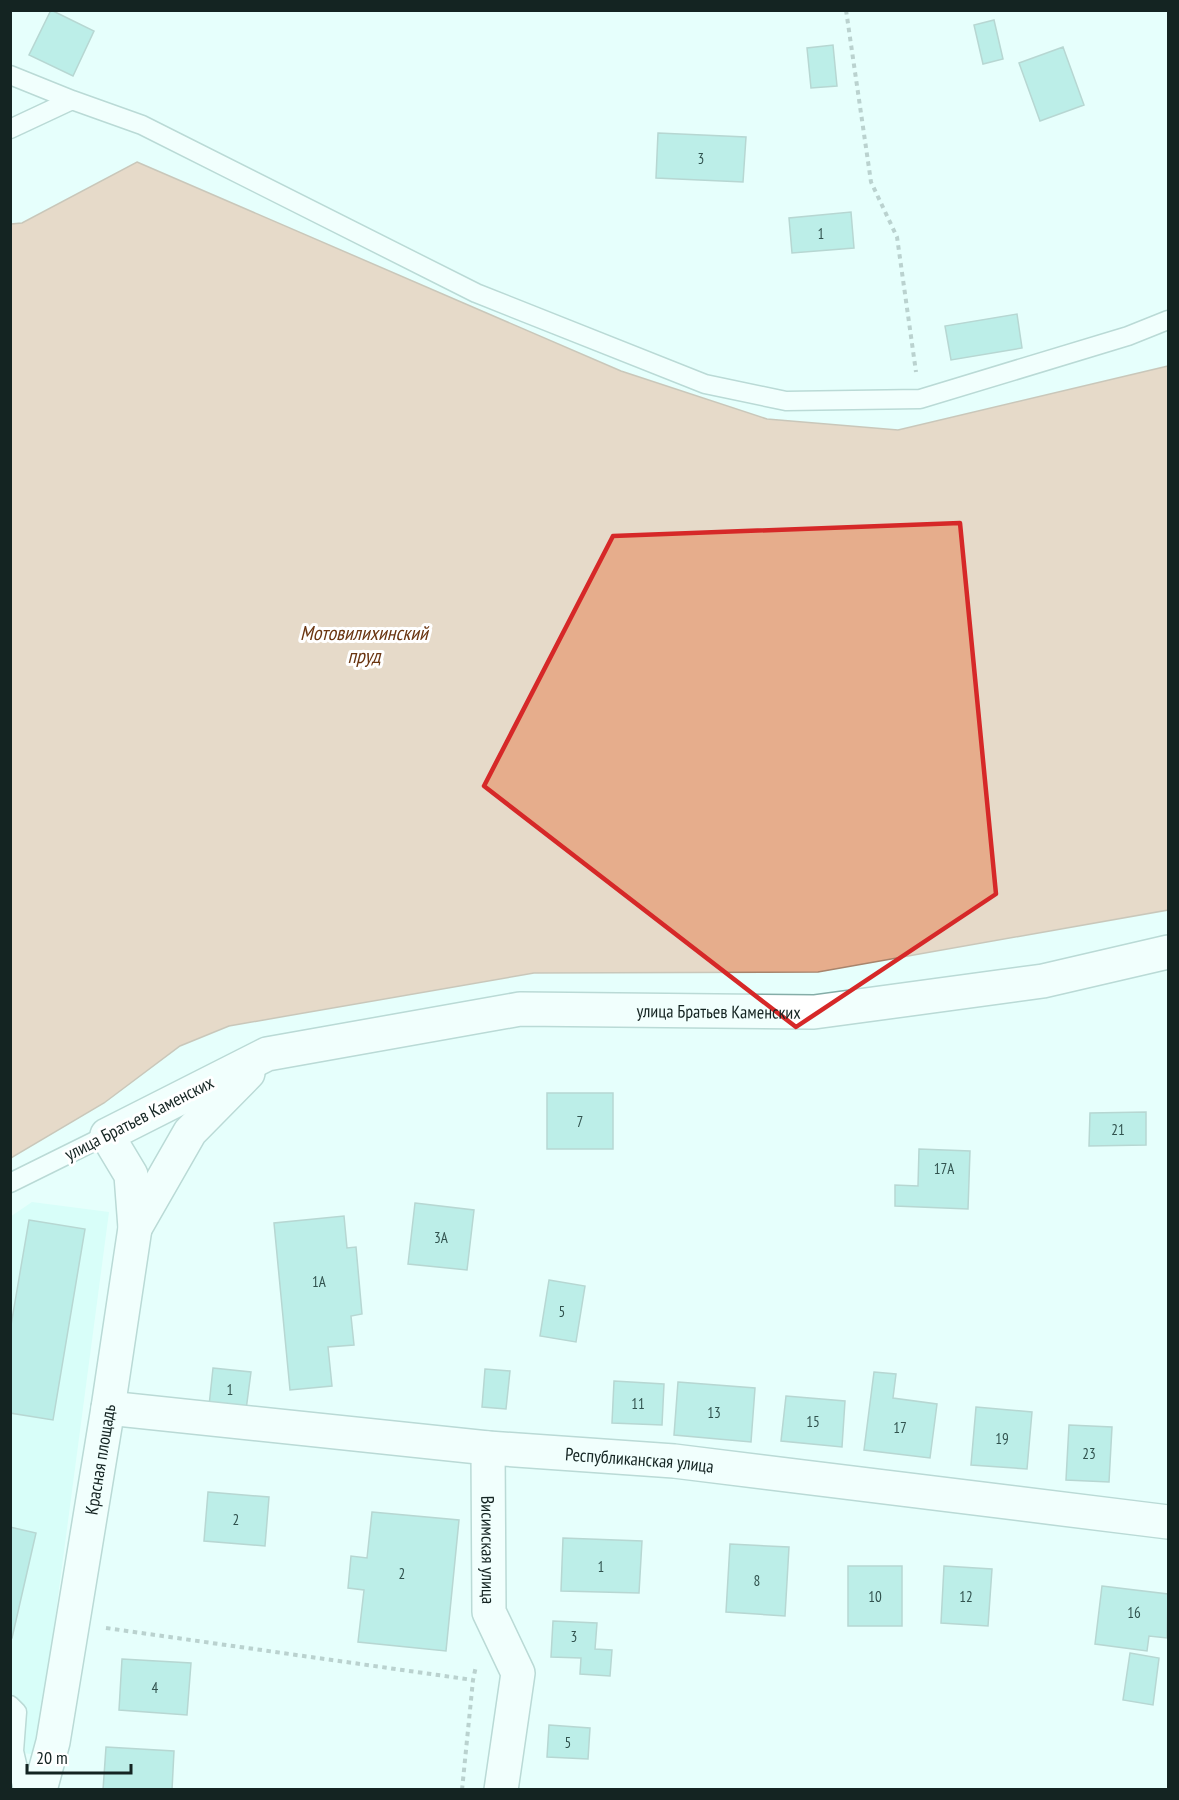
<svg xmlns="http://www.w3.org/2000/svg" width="1179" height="1800" font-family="'PT Sans Narrow',sans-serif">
  <rect width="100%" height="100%" fill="#e6fffc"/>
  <path fill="#c8fdf6" d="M32,1202L109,1212L37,1755L10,1751V1217Z"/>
  <path fill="#e6ad8c" stroke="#a7846c" stroke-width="1.5" d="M137,162L621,371L767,419L898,430L1168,366V910L818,972L534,973L229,1026L180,1046L104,1103L11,1158V224L22,223Z"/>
  <path fill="#89dad1" stroke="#7ea6a1" stroke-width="1.5" d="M51,10L94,31L73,76L29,55Z
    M994,20L1003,59L983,64L974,25Z
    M833,45L837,86L811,88L807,48Z
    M1063,47L1084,105L1040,121L1019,63Z
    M658,133L746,137L743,182L656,178Z
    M851,212L854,248L792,253L789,218Z
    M1017,314L1022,348L951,360L945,326Z
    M547,1093H613V1149H547Z
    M1146,1112V1145L1089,1146L1090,1113Z
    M919,1149L970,1151L968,1209L895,1206V1185L918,1186Z
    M415,1203L474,1210L467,1270L408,1264Z
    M344,1216L347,1248L356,1247L362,1314L351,1316L354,1345L328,1347L332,1386L290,1390L274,1223Z
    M29,1220L85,1229L53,1420L10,1413V1331Z
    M549,1280L585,1286L576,1342L540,1336Z
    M213,1368L251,1372L246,1410L209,1406Z
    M485,1369L510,1371L506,1409L482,1407Z
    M874,1372L896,1374L893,1398L937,1404L930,1458L864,1450Z
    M614,1381L664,1384L662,1425L612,1423Z
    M678,1382L755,1388L751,1442L674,1435Z
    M786,1396L845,1401L842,1447L781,1441Z
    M976,1407L1032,1412L1027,1469L971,1465Z
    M1069,1425L1112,1427L1109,1482L1066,1480Z
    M208,1492L269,1497L265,1546L204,1541Z
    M372,1512L459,1520L446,1651L358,1642L364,1590L348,1588L351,1556L367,1558Z
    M10,1527L36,1533L12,1638H10Z
    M563,1538L642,1541L639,1593L561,1591Z
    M730,1544L789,1547L785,1616L726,1612Z
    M848,1566H902V1626H848Z
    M944,1566L992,1569L988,1626L941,1623Z
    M1102,1586L1168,1594L1167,1638L1149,1636L1147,1651L1095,1644Z
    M553,1621L597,1623L595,1649L612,1650L610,1676L580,1674L581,1658L551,1657Z
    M1130,1653L1159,1658L1153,1705L1123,1700Z
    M122,1659L191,1663L187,1715L119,1710Z
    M549,1725L590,1728L588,1759L547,1757Z
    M106,1747L174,1751L172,1790H103Z"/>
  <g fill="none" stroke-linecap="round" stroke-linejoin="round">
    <g stroke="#85ada8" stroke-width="21">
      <path id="service" d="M10,75L72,100
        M10,129L72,100L142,125L476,293L705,384L786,401L920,399L1128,336L1168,320
        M10,1183L107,1135
        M10,1705L17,1712L14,1751L23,1790"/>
    </g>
    <g stroke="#85ada8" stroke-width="36">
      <g id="minor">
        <path d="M135,1228L190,1132L248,1073"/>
        <path id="s1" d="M108,1408L488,1448L674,1461L1168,1522"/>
        <path id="s2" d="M488,1448L489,1612L518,1673L501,1790"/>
        <path id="s3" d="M40,1790L53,1742L108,1408L135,1228L131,1175L107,1135L267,1054L520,1009L814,1012L1043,981L1168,952"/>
      </g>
    </g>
    <path stroke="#869b99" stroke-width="4" stroke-dasharray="4.5 4.5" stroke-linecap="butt" d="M846,10L871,182L897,237L916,372
      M106,1628L473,1680
      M462,1790L473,1680L476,1666"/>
    <use href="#service" stroke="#fff" stroke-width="18"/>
    <use href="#minor" stroke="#fff" stroke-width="33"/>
  </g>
  <path d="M0 0H1179V1800H0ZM960,523L996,894L796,1027L484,786L613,536Z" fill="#e6fffc" fill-opacity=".55" fill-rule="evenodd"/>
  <path fill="none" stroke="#d62828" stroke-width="4.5" stroke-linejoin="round" d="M960,523L996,894L796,1027L484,786L613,536Z"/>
  <g text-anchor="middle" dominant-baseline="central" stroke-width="6" stroke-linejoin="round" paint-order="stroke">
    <g font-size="15" fill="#31524e">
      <text x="701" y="158">3</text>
      <text x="821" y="233">1</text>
      <text x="580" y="1121">7</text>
      <text x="1118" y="1129">21</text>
      <text x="944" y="1168">17А</text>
      <text x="441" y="1237">3А</text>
      <text x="319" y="1281">1А</text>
      <text x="562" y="1311">5</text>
      <text x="230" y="1389">1</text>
      <text x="638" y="1403">11</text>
      <text x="714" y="1412">13</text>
      <text x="813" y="1421">15</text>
      <text x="900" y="1427">17</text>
      <text x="1002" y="1438">19</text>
      <text x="1089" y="1453">23</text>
      <text x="236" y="1519">2</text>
      <text x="601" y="1566">1</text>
      <text x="402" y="1573">2</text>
      <text x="757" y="1580">8</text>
      <text x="875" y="1596">10</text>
      <text x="966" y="1596">12</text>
      <text x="1134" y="1612">16</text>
      <text x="574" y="1636">3</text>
      <text x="155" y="1687">4</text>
      <text x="568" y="1742">5</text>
    </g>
    <g font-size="18" fill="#142422" stroke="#fff">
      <text stroke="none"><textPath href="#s3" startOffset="1305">улица Братьев Каменских</textPath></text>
      <text transform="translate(139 1118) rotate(-27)">улица Братьев Каменских</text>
      <text stroke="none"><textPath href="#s3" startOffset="336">Красная площадь</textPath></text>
      <text stroke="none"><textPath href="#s1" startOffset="534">Республиканская улица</textPath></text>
      <text stroke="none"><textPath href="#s2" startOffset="102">Висимская улица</textPath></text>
    </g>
    <g font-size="20" font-style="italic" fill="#6a3511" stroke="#fff">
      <text x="364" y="633">Мотовилихинский<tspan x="364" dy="23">пруд</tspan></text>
    </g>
  </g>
  <rect width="1179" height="1800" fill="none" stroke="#142422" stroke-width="24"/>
  <path d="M27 1764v9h104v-9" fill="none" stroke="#142422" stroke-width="3"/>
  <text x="36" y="1764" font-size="18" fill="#142422" stroke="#ffffff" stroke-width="4.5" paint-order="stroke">20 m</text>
</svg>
